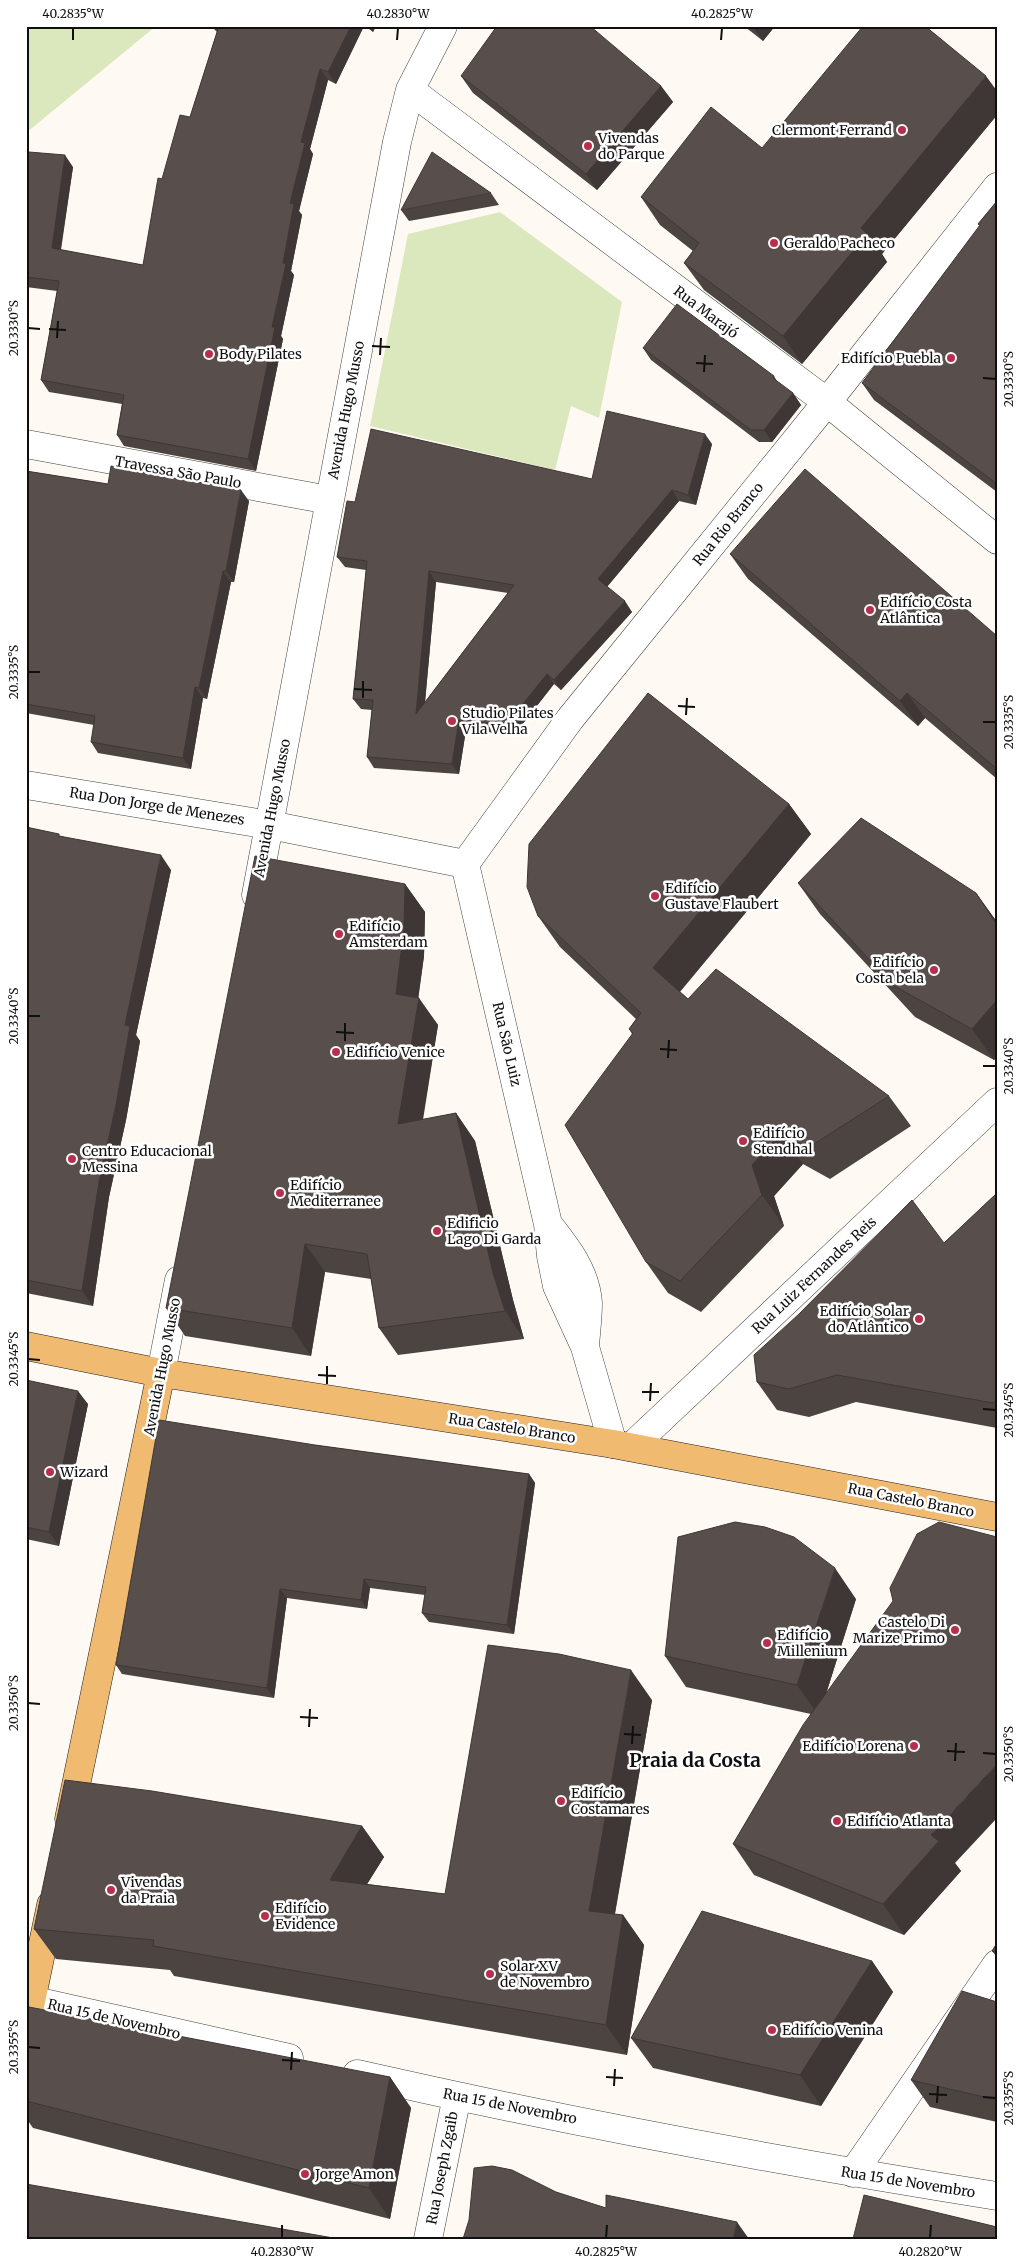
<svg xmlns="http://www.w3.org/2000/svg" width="1023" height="2265" font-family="Merriweather,serif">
  <rect width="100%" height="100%" fill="#fefaf3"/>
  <path fill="#dbe7bd" d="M26,26H156L26,133Z
    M500,212L622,302L599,418L571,406L555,470L370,426L408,234Z"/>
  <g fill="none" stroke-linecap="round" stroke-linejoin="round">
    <g stroke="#424242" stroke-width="29">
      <path id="minor" d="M410,90L827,402L997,540
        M26,444L329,500
        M26,785L270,825L465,864
        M465,864L570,719L827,402L997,187
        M465,864L548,1224L551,1256L557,1286L585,1347L613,1444
        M256,895L397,142L410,90L443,26
        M548,1224C567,1248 586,1272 588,1303C588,1317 586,1332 585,1346
        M161,1373L179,1280
        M631,1447L997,1102
        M26,1999L289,2058
        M357,2074C569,2122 783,2162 997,2196
        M853,2173L997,1964
        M428,2239L457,2096"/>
    </g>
    <g stroke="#202020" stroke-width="29">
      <path id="major" d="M26,1346L161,1373L613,1444L997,1517
        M69,1819L161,1373
        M26,2025L51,1905"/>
    </g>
    <use href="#minor" stroke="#fff" stroke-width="28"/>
    <use href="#major" stroke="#f0bb71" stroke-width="28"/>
  </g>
  <path fill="#4c4441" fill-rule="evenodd" d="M214,26H364L336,84L328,80L310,149L313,154L299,211L302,215L291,271L294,275L281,336L283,339L256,471L124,446L117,435L122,404L49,392L41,380L57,291L26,287V155L73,167L61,250L143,265L162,179L190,117L217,32L213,28Z
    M365,26H376L373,32Z
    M744,26H775L763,41Z
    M461,76L661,86L673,102L597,190L473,93Z
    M997,91V115L882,254L887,262L802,364L704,290L684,263L693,251L660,225L641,197L762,148Z
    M491,193L499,205L409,221L401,210Z
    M997,201V492L874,400L862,383L980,226L978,224Z
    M643,348L774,376L778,383L793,393L801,405L772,442H759L651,360Z
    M712,444L696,505L679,501L607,587L632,612L561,690L554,684L514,735L466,730L459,774L374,768L367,757L372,710L361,709L353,699L366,570L345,567L337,557L355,502L592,479ZM436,582L508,593L425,702Z
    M26,471L108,484L249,501L234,582H231L207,699L203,698L191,769L98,753L91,742L94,725L26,713Z
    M730,554L997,636V779L925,718L918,726L748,579Z
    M789,804L811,834L680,992L688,999L889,1096L911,1126L830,1179L803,1164L774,1196L784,1226L701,1312L668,1293L646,1262L632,1034L629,1029L636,1019L560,947L538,916Z
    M26,827L61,836L171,870L136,1035L140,1041L126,1120L109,1197L93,1306L26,1293Z
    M798,883L976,893L997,922V1057L994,1060L915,1017L820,914Z
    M405,884L425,912L424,956L418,998L438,1025L423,1120L456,1113L475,1141L513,1300L524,1339L398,1355L379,1328L371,1279L325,1272L311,1356L185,1336L166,1308Z
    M997,1193V1428L856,1402L809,1417L777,1410L757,1382L944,1243Z
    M26,1380L88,1404L59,1546L26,1539Z
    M315,1445L529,1474L535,1483L514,1634L429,1622L422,1613L425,1595L370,1588L367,1609L287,1598L274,1698L122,1674L116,1665Z
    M856,1599L826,1694L961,1871L904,1935L754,1875L733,1844L811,1714L686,1687L665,1656Z
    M652,1700L615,1914L623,1915L644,1945L627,2055L174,1976L170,1970L56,1959L34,1929L362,1826L384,1857L367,1884L445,1894Z
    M997,1943V1957L992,1951Z
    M872,1961L893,1992L821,2106L653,2068L631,2038Z
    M997,2002V2122L930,2107L911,2080Z
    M26,2020L390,2077L411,2108L390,2219L33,2128L26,2118Z"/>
  <path fill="#3e3735" d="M351,26H364L336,84L328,72Z
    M369,26H376L373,32Z
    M752,26H775L763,41Z
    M320,69L328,80L310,149L313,154L299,211L302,215L291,271L294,275L281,336L283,339L256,471L248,459L272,327L283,263L290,203L301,142Z
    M986,76L997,91V115L882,254L887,262L802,364L783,336L861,228Z
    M661,86L673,102L597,190L586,174Z
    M65,155L73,167L59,260L52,248Z
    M793,393L801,405L772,442L764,430Z
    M705,434L712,444L696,505L688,495Z
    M241,490L249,501L234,582L226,571Z
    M672,490L679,501L605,589L598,579Z
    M223,571L231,582L207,699L199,688Z
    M429,571L436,582L423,724L416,714Z
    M625,601L632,612L561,690L554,680Z
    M547,674L554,684L514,735L506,725Z
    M195,687L203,698L191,769L183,758Z
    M907,693L925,718L918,726L900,701Z
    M459,720L466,730L459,774L452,764Z
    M789,804L811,834L674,998L653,968Z
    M161,855L171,870L136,1035L140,1041L126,1120L109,1197L93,1306L82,1291L99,1182L125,1025Z
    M405,884L425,912L424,956L417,1008L419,998L438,1025L417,1152L398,1124L396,994Z
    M976,893L997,922V925Z
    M997,1000V1057L994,1060L972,1029Z
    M456,1113L475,1141L513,1300L524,1339L505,1311L493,1273Z
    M781,1133L803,1164L774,1196L784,1226L762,1195L752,1165Z
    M305,1244L325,1272L311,1356L292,1328Z
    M78,1391L88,1404L59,1546L49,1532Z
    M529,1474L535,1483L514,1634L507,1625Z
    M835,1568L856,1599L819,1716L797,1685Z
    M364,1579L370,1588L367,1609L361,1600Z
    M280,1589L287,1598L274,1698L267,1688Z
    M631,1670L652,1700L610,1941L589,1911Z
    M997,1764V1818L955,1863L961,1871L904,1935L883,1904L931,1835Z
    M362,1826L384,1857L351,1910L330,1880Z
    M623,1915L644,1945L627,2055L606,2025Z
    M872,1961L893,1992L821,2106L800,2075Z
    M390,2077L411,2108L390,2219L369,2188Z
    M737,2222L749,2239H733Z"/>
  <path fill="#584f4c" stroke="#3e3735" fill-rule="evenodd" d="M214,26H351L328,72L320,69L301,142L305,143L290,203L294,204L283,263L286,264L272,327H275L248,459L117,435L124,395L41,380L59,281L26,277V155L29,152L65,155L52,248L143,265L158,178L162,179L180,115L190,117L218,29L213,28Z
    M497,26H590L661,86L586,174L461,76Z
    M863,26H925L986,76L861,228L867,234L783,336L684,263L699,243L641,197L711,107L762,148Z
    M432,152L491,193L401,210Z
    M997,201V484L862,383L980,225L978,224Z
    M677,304L774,376L773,378L793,393L764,430H751L643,348Z
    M607,411L705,434L688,495L672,490L598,579L625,601L554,680L547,674L506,725L459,720L452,764L367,757L373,700L353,699L367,561L337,557L347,501L355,502L371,429L592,479ZM429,571L514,585L416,714Z
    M111,466L241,490L226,571H223L199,688L195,687L183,758L91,742L95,716L26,704V471L108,484Z
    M805,469L997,636V769L907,693L900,701L730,554Z
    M648,693L789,804L653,968L688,999L716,969L889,1096L808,1148L781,1133L752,1165L762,1195L680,1281L646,1262L565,1125L633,1033L629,1029L641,1013L538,916L527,887L529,844Z
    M861,818L976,893L997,925V1000L972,1029L894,986L798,883Z
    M26,827L59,834V836L161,855L125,1025L130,1026L116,1105L99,1182L82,1291L26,1280Z
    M255,856L405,884L404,928L396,994L419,998L398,1124L456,1113L493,1273L505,1311L379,1328L367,1254L305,1244L292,1328L166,1308Z
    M997,1193V1400L993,1403L837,1375L789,1389L757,1382L754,1355L798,1315L912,1200L944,1243Z
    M26,1380L78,1391L49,1532L26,1527Z
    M159,1420L315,1445L529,1474L507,1625L422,1613L426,1587L364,1579L361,1600L280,1589L267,1688L116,1665Z
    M735,1522L765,1527L794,1537L835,1568L797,1685L665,1656L678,1537Z
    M939,1522L997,1537V1764L931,1835L939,1841L883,1904L733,1844L803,1725L893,1601L890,1588L917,1534Z
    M488,1645L559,1654L631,1670L589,1911L623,1915L606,2025L153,1946L154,1940L34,1929L65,1780L152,1791L362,1826L330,1880L445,1894Z
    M702,1911L872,1961L800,2075L631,2038Z
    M997,1943V1953L992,1951Z
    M962,1991L997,2002V2100L911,2080Z
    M29,2007L390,2077L369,2188L26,2101V2020Z
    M492,2166L512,2170L556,2192L606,2208V2195L737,2222L733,2239H463L469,2220L474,2168Z
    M26,2184L339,2239H26Z
    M864,2195L997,2227V2239H853Z"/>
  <path fill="none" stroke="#0f0f0f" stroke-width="2" d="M73,40V28M397,40L398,28M721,40L722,28M28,328L40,329M49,329L66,330M57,338L58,321M372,346L390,347M380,355L381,338M696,363L713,364M704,372L705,355M983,378L996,379M28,672H40M354,689L372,690M363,698V681M678,706L695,707M686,715L687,698M983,722H996M28,1016H40M336,1032L354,1033M345,1041V1023M660,1049L677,1050M668,1058L669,1040M983,1066H996M28,1359L40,1360M318,1375L336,1376M327,1384V1366M642,1392H659M650,1401L651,1383M983,1409L996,1410M28,1703L40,1704M300,1717L318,1718M309,1727L310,1709M624,1734L641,1735M632,1744L633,1726M947,1751L965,1752M983,1753L996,1754M955,1761L956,1743M28,2047L40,2048M282,2060L300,2061M291,2070L292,2052M606,2077L623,2078M614,2086L615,2069M929,2094L947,2095M983,2097L996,2098M937,2103L938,2086M282,2238V2225M606,2238L607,2225M930,2238L931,2225"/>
  <g fill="#b82f4e" stroke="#fff" stroke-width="2">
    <circle cx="902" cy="130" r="5"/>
    <circle cx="588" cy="146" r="5"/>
    <circle cx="774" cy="243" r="5"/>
    <circle cx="209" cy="354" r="5"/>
    <circle cx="951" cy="358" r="5"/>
    <circle cx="870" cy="610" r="5"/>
    <circle cx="452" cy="721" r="5"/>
    <circle cx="655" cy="896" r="5"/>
    <circle cx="339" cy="934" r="5"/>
    <circle cx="934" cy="970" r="5"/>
    <circle cx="336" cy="1052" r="5"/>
    <circle cx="743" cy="1141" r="5"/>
    <circle cx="72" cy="1159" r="5"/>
    <circle cx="280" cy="1193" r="5"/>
    <circle cx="437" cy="1231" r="5"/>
    <circle cx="919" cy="1319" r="5"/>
    <circle cx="50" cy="1472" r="5"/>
    <circle cx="955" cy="1630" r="5"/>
    <circle cx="767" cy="1643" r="5"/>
    <circle cx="914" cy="1746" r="5"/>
    <circle cx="561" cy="1801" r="5"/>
    <circle cx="837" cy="1821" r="5"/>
    <circle cx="111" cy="1890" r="5"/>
    <circle cx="265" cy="1916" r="5"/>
    <circle cx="490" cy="1974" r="5"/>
    <circle cx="772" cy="2030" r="5"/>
    <circle cx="305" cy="2174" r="5"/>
  </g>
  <g text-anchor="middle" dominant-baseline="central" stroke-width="5" stroke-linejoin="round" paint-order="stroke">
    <g font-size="14" fill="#0f0f0f" stroke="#fff" text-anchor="start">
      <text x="892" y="130" text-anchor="end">Clermont Ferrand</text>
      <text x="598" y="138">Vivendas<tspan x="598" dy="16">do Parque</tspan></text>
      <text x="784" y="243">Geraldo Pacheco</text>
      <text x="219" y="354">Body Pilates</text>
      <text x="941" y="358" text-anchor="end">Edifício Puebla</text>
      <text x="880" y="602">Edifício Costa<tspan x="880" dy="16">Atlântica</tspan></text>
      <text x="462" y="713">Studio Pilates<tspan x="462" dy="16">Vila Velha</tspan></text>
      <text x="665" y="888">Edifício<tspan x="665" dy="16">Gustave Flaubert</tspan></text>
      <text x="349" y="926">Edifício<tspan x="349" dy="16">Amsterdam</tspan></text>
      <text x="924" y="962" text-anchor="end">Edifício<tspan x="924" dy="16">Costa bela</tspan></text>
      <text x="346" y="1052">Edifício Venice</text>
      <text x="753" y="1133">Edifício<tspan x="753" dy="16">Stendhal</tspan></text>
      <text x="82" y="1151">Centro Educacional<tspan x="82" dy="16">Messina</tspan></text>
      <text x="290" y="1185">Edifício<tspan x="290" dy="16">Mediterranee</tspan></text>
      <text x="447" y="1223">Edificio<tspan x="447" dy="16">Lago Di Garda</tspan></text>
      <text x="909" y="1311" text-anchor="end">Edifício Solar<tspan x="909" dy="16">do Atlântico</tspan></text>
      <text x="60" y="1472">Wizard</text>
      <text x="945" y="1622" text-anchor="end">Castelo Di<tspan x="945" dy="16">Marize Primo</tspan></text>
      <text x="777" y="1635">Edifício<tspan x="777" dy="16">Millenium</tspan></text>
      <text x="904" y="1746" text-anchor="end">Edifício Lorena</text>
      <text x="571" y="1793">Edifício<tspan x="571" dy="16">Costamares</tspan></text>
      <text x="847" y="1821">Edifício Atlanta</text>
      <text x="121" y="1882">Vivendas<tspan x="121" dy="16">da Praia</tspan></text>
      <text x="275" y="1908">Edifício<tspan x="275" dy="16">Evidence</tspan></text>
      <text x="500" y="1966">Solar XV<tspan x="500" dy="16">de Novembro</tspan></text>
      <text x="782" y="2030">Edifício Venina</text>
      <text x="315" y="2174">Jorge Amon</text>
    </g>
    <g font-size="14" fill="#0f0f0f" stroke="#fff">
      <text transform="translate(706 312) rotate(37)">Rua Marajó</text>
      <text transform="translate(346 410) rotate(-79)">Avenida Hugo Musso</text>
      <text transform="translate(178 472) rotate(10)">Travessa São Paulo</text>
      <text transform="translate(728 524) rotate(-51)">Rua Rio Branco</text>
      <text transform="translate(157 806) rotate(9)">Rua Don Jorge de Menezes</text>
      <text transform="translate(272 808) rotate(-79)">Avenida Hugo Musso</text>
      <text transform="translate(507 1044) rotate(77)">Rua São Luiz</text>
      <text transform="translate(814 1275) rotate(-43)">Rua Luiz Fernandes Reis</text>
      <text transform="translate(162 1367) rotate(-79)">Avenida Hugo Musso</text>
      <text transform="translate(512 1428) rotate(9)">Rua Castelo Branco</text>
      <text transform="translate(911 1500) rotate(11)">Rua Castelo Branco</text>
      <text transform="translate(114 2019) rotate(13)">Rua 15 de Novembro</text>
      <text transform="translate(510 2106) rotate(11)">Rua 15 de Novembro</text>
      <text transform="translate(442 2168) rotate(-79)">Rua Joseph Zgaib</text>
      <text transform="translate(908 2182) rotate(9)">Rua 15 de Novembro</text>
    </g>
    <g font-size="19" font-weight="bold" fill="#0f0f0f" stroke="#fff">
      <text x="695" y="1760">Praia da Costa</text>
    </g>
  </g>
  <rect width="1023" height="2265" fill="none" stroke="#ffffff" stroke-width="55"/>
  <rect x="28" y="28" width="968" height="2210" fill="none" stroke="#0f0f0f" stroke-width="2"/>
  <g font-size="12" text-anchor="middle" fill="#0f0f0f">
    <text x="73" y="18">40.2835°W</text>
    <text x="398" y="18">40.2830°W</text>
    <text x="722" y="18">40.2825°W</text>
    <text transform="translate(14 328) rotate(-90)" y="4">20.3330°S</text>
    <text transform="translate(1009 379) rotate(-90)" y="4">20.3330°S</text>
    <text transform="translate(14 672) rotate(-90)" y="4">20.3335°S</text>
    <text transform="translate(1009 722) rotate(-90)" y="4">20.3335°S</text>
    <text transform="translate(14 1016) rotate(-90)" y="4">20.3340°S</text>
    <text transform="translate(1009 1066) rotate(-90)" y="4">20.3340°S</text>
    <text transform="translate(14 1359) rotate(-90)" y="4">20.3345°S</text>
    <text transform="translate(1009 1410) rotate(-90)" y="4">20.3345°S</text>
    <text transform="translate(14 1703) rotate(-90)" y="4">20.3350°S</text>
    <text transform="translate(1009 1754) rotate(-90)" y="4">20.3350°S</text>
    <text transform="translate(14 2047) rotate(-90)" y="4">20.3355°S</text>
    <text transform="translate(1009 2098) rotate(-90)" y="4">20.3355°S</text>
    <text x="282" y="2256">40.2830°W</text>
    <text x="606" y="2256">40.2825°W</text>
    <text x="930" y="2256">40.2820°W</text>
  </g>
</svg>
